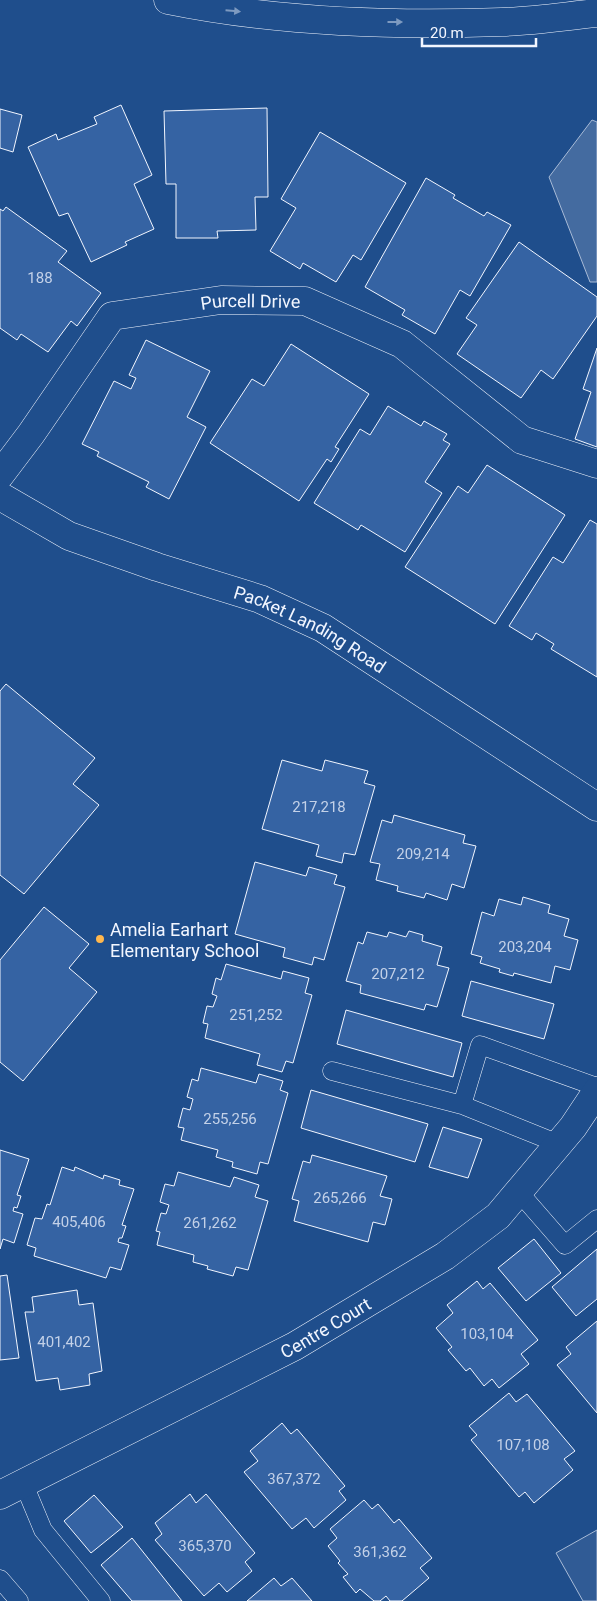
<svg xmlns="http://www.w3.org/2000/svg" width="597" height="1601" font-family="Roboto,sans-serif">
  <rect width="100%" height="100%" fill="#1f4e8c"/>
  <path fill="#305b95" stroke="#a8bbd7" d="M597,1530V1601H583L556,1553Z"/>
  <path fill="#446ba0" stroke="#a8bbd7" d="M592,120L597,122V282H590L549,177Z"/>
  <path fill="#3563a3" stroke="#f2f6ff" d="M121,105L152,175L134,184L154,229L125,242L127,245L91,262L68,213L59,216L28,147L56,134L58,140L97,124L94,117Z
    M267,108L268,197H255L256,230L217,231L218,238H176V184H166L164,111Z
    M0,109L22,115L13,152L0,148Z
    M320,132L406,183L361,260L353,255L336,282L303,263L300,269L270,251L296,208L281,199Z
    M426,178L455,195L453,198L484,216L487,212L511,225L470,296L460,290L435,334L402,315L405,310L365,287Z
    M6,207L67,251L58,262L101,293L77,326L71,321L48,352L21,334L17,340L0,328V209L3,211Z
    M519,242L597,297V316L553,379L541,370L521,398L457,354L477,325L466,318Z
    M146,340L210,371L187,417L206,427L169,499L146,487L149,482L97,456L99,452L82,444L114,381L131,389L136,378L129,375Z
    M291,344L369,394L335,447L339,449L331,462L327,459L299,501L210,443L252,379L264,386Z
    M597,348V447L575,439L591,392L583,389Z
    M388,406L421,426L424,421L447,434L443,440L450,444L425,482L442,493L405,552L361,525L358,530L314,503L360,429L370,435Z
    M487,465L565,515L495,624L405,567L458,486L468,493Z
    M590,520L597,524V677L551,649L554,644L536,633L532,640L509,626L553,557L563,563Z
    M6,684L95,758L73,784L99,805L24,894L0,875V691Z
    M282,760L322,771L325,760L368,771L364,783L375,786L355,855L344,853L342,863L316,856L319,845L262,829Z
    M394,815L465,835L463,843L476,846L464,888L452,884L447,900L426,893L424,898L397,891L398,886L376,880L380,864L370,862L382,820L392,823Z
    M255,862L306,876L309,867L337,875L334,884L345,887L324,960L314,957L312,965L283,957L285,948L235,934Z
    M523,897L550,905L548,913L569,919L564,936L578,940L570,970L555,966L551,983L514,973L513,976L499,972L500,969L480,963L482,957L471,954L482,912L494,916L499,899L521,905Z
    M44,907L89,944L69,968L97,992L23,1081L0,1062V960Z
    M409,931L423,935L422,941L442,947L437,965L449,968L437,1007L426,1004L424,1010L360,993L361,985L346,981L358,942L363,944L367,932L387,937L389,932L406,937Z
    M226,964L281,979L283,971L309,978L305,993L312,995L293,1063L286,1061L282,1072L257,1065L260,1054L205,1038L208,1024L203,1023L207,1006L213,1007L217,996L212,994L216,978L221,980Z
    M471,981L554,1004L544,1039L462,1016Z
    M346,1010L462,1043L453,1077L337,1044Z
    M201,1068L256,1083L259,1074L283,1081L280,1090L288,1093L268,1164L260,1162L257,1174L232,1167L233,1162L216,1157L218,1150L181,1140L184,1128L178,1127L183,1108L190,1110L193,1099L187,1097L192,1079L198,1081Z
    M311,1090L428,1124L415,1162L301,1128Z
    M443,1127L482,1139L468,1178L429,1167Z
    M0,1150L29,1159L17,1195L21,1196L17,1208L14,1207L13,1211L23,1214L14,1243L3,1239L0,1249Z
    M312,1155L387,1176L380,1196L392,1199L385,1225L373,1222L368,1242L294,1221L299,1201L292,1199L303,1161L310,1163Z
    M62,1167L74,1171L75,1167L103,1179L104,1175L120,1180L119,1185L134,1189L122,1225L126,1226L122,1238H119L118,1242L129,1245L121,1270L110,1267L106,1278L34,1256L36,1248L27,1245L35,1218L42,1219L47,1204L50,1205Z
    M178,1172L230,1187L234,1177L259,1185L255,1197L268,1201L248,1270L236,1267L233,1276L207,1269L208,1266L193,1262L194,1255L157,1245L160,1232L156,1231L161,1213L166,1214L169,1205L160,1202L165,1184L174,1186Z
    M534,1239L561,1273L526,1301L498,1268Z
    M597,1249V1299L576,1316L552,1287Z
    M7,1275L19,1358L0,1360V1276Z
    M477,1281L483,1289L490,1283L538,1340L521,1354L529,1364L499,1388L492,1379L484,1386L470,1368L466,1371L448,1350L452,1347L436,1328L453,1313L447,1305Z
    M77,1290L79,1305L93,1303L102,1371L89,1374L90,1385L60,1390L58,1378L36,1381L25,1312H34L32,1297Z
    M597,1321V1413L557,1365L571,1354L566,1347Z
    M509,1393L516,1402L527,1394L575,1451L564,1459L573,1470L534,1503L525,1492L519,1497L471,1440L477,1435L469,1426Z
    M282,1423L291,1434L297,1429L345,1486L339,1491L346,1500L314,1528L306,1518L292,1529L244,1472L258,1461L250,1451Z
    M190,1494L196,1503L206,1494L255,1553L245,1562L252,1571L227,1592L219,1583L204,1596L155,1540L162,1534L155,1523Z
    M94,1495L123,1527L91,1553L64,1521Z
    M364,1500L372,1509L378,1504L394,1523L399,1519L432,1558L420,1568L429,1578L402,1601H390L386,1596L380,1601H374L360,1589L356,1593L343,1577L348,1574L338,1563L340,1561L328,1546L337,1538L330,1529Z
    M132,1538L182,1601H132L101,1565Z
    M274,1578L281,1586L292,1578L312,1601H247Z"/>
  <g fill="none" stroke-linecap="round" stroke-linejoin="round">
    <g stroke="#f2f6ff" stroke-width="19">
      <path id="service" d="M332,1071L462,1105
        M559,1144L462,1105L480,1045L597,1087
        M518,1191L565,1245L597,1219
        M23,1482L43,1530L101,1601
        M0,1579L19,1601"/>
    </g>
    <g stroke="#f2f6ff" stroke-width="29">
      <g id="minor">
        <path id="s1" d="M0,475L31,434L112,316L221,300L305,301L402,344L522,440L597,464"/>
        <path id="s2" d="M0,496L69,536L157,567L260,599L323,628L597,807"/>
        <path id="s3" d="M0,1495L295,1346L445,1256L498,1216L573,1127L597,1091"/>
      </g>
    </g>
    <g stroke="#f2f6ff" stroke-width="29">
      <path id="secondary" d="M168,0C276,22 392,26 502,22C534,21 566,16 597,13"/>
    </g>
    <use href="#service" stroke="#1f4e8c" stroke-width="18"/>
    <use href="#minor" stroke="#1f4e8c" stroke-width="28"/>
    <use href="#secondary" stroke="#1f4e8c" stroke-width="28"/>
  </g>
  <defs><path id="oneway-solid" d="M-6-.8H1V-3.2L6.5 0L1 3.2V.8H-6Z" transform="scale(1.25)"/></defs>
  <g fill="#7e9ac0">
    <use href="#oneway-solid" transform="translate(233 11) rotate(5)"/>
    <use href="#oneway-solid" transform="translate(395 22)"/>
  </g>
  <circle fill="#ffb74d" stroke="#1f4e8c" stroke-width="2" cx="100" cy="939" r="5"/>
  <g text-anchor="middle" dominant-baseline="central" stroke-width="4" stroke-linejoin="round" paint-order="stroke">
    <g font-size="15" fill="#c3d1e8">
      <text x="40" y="278">188</text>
      <text x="319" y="807">217,218</text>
      <text x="423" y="854">209,214</text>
      <text x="525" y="947">203,204</text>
      <text x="398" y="974">207,212</text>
      <text x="256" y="1015">251,252</text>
      <text x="230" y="1119">255,256</text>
      <text x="340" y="1198">265,266</text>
      <text x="79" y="1222">405,406</text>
      <text x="210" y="1223">261,262</text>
      <text x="487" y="1334">103,104</text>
      <text x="64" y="1342">401,402</text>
      <text x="523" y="1445">107,108</text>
      <text x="294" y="1479">367,372</text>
      <text x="205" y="1546">365,370</text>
      <text x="380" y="1552">361,362</text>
    </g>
    <g font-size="18" fill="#f2f6ff" stroke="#1f4e8c">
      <text stroke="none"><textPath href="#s1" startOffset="334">Purcell Drive</textPath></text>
      <text stroke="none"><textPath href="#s2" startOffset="339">Packet Landing Road</textPath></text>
      <text stroke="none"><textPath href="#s3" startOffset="366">Centre Court</textPath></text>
    </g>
    <g font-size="18" fill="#f2f6ff" stroke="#1f4e8c" text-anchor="start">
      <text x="110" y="929">Amelia Earhart<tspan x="110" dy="21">Elementary School</tspan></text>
    </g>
  </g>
  <path d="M422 38v8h114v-8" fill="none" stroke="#f2f6ff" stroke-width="2.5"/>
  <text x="430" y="38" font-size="15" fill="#f2f6ff" stroke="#1f4e8c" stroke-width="4" paint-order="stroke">20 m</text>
</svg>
